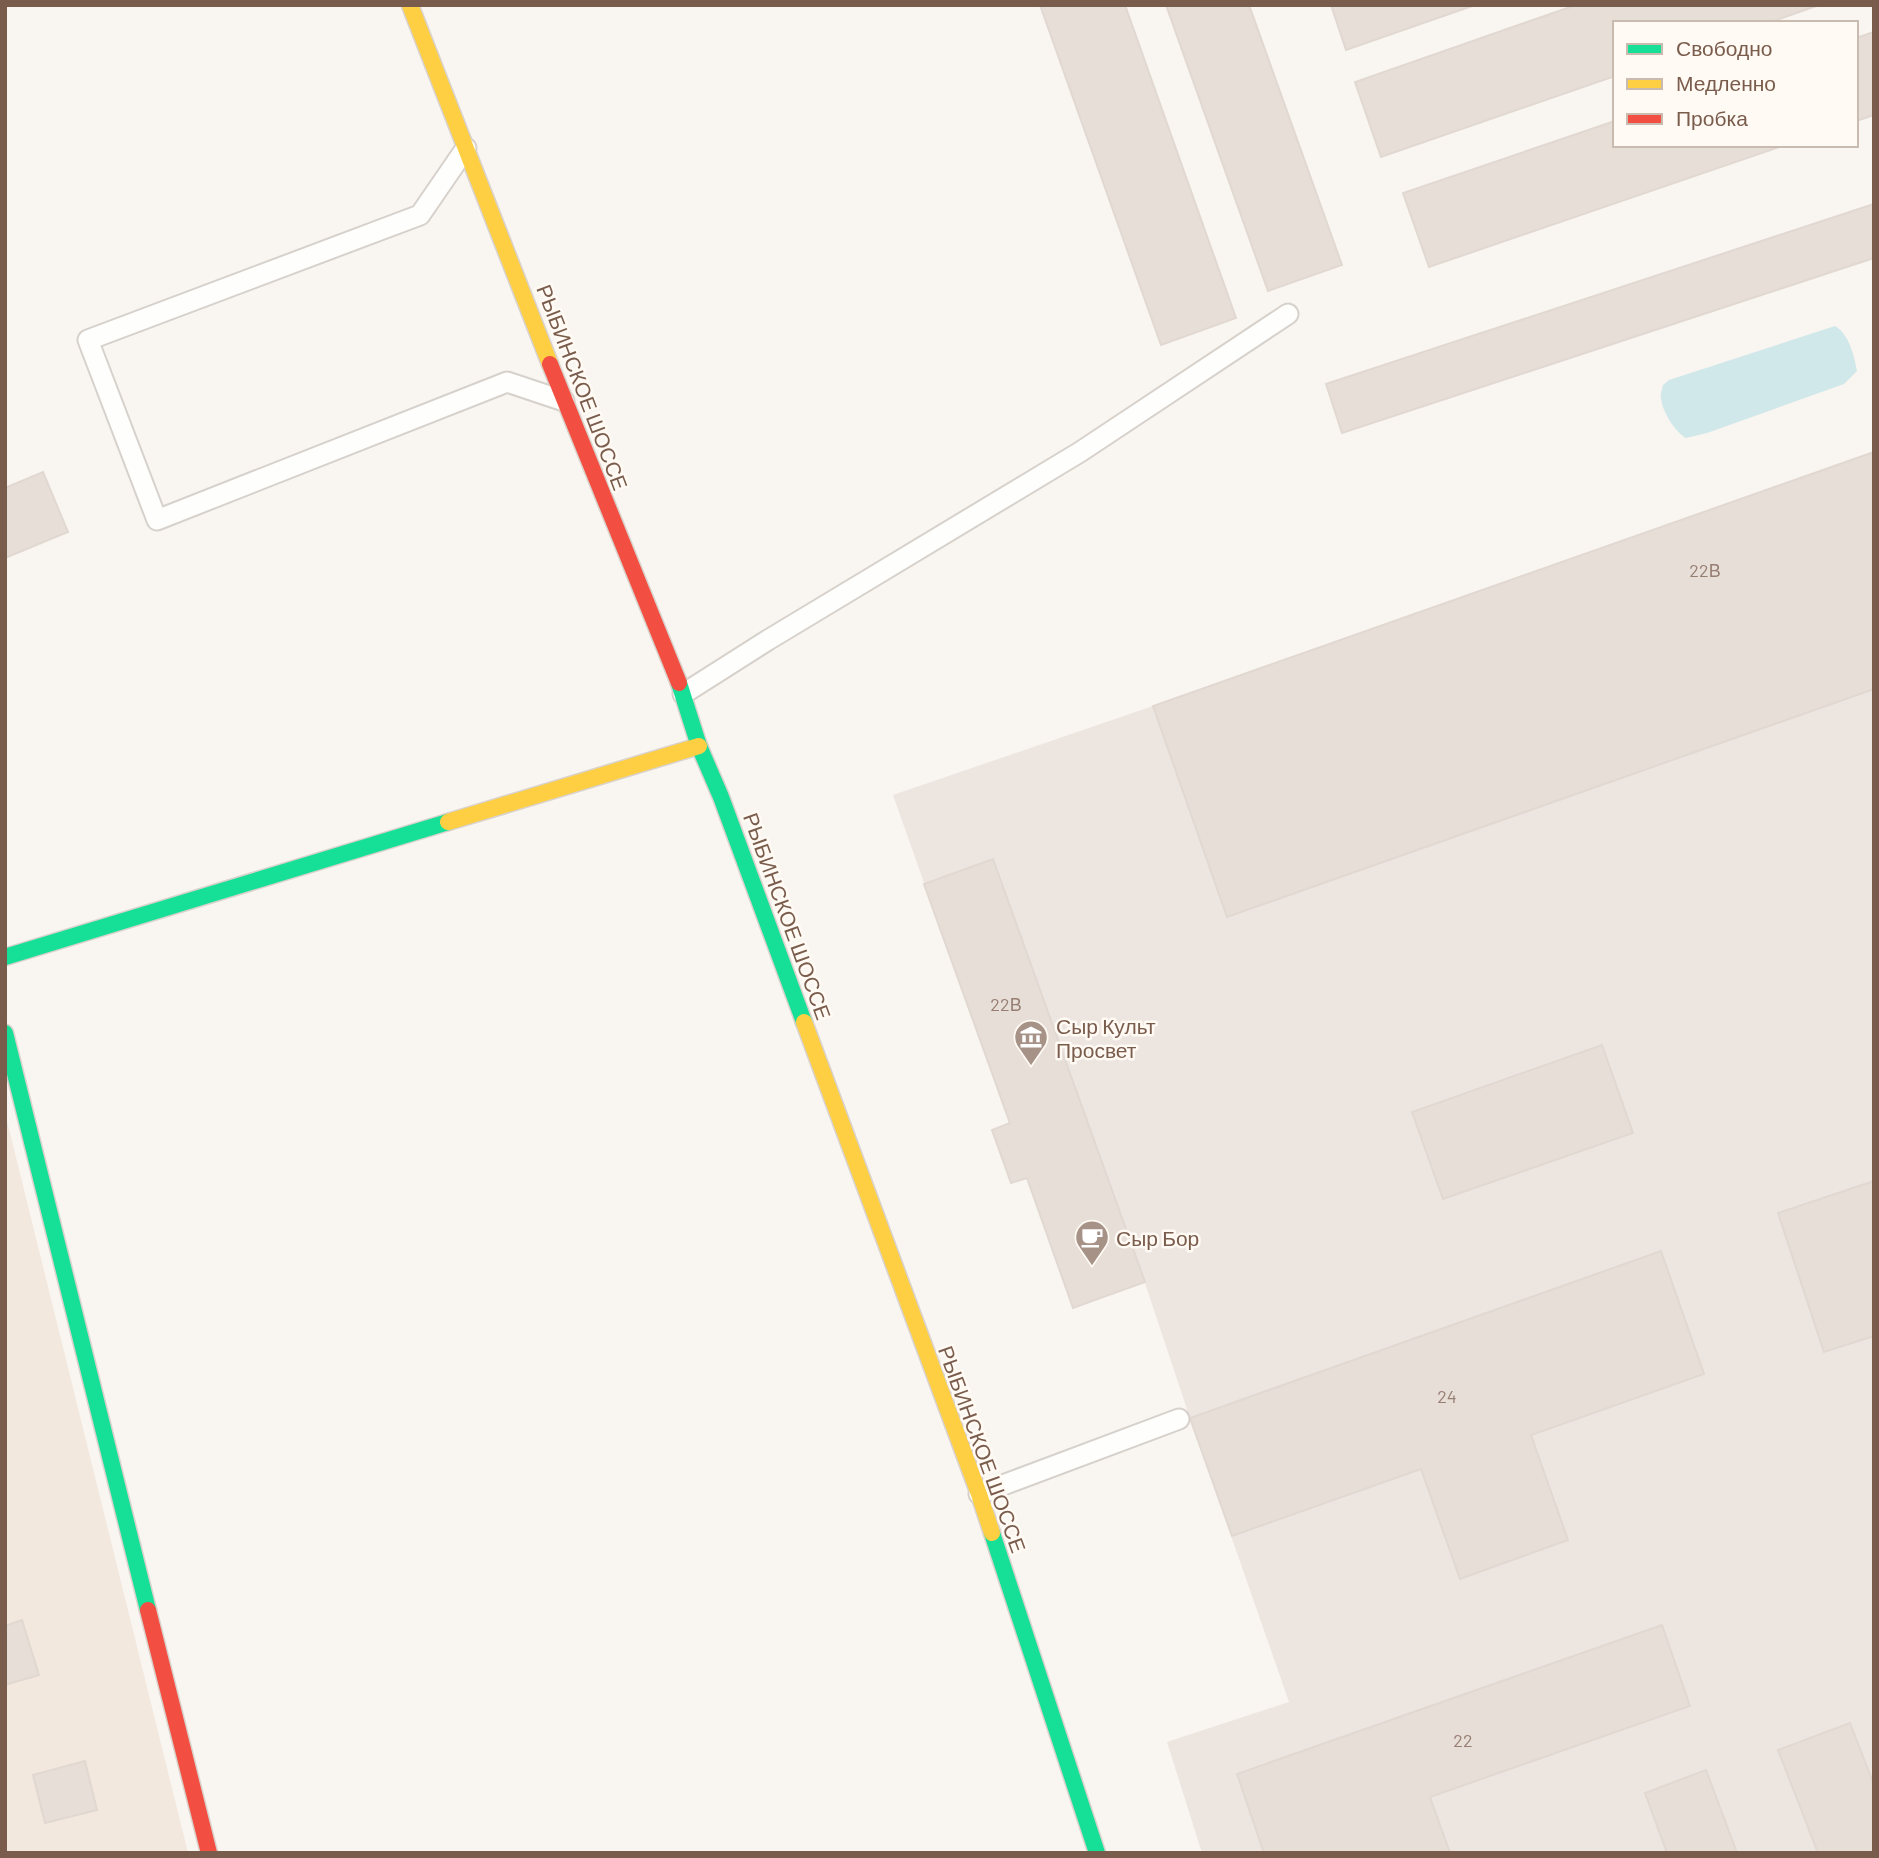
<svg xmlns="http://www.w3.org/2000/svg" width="1879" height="1858" font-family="Barlow,sans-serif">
  <rect width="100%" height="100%" fill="#f9f5f0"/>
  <path fill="#f2e8de" d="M5,1113L188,1853H5Z"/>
  <path fill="#ede5e0" d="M1874,452V1853H1202L1167,1742L1289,1702L1190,1418L1145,1283L1073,1308L1027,1178L1011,1183L992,1130L1009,1123L893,795L1153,706Z"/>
  <path fill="#d0e8ea" d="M1835,326C1849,334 1854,355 1857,371L1844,384L1707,433L1686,438C1675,432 1662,411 1661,398C1660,394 1662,390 1663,385L1669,380Z"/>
  <path fill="#e6ded7" stroke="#e2d8d2" stroke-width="2" d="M1040,5H1125L1236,318L1161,345Z
    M1166,5H1249L1342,265L1268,291Z
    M1331,5H1475L1346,50Z
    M1576,5H1819L1768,23H1615V76L1381,157L1355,82Z
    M1874,32V115L1856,121V38Z
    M1615,121V145H1785L1429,267L1403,193Z
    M1874,204V258L1342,433L1326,384Z
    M1874,452V689L1227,917L1153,706Z
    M43,472L68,532L5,558V488Z
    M993,859L1145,1282L1073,1308L1027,1178L1011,1183L992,1130L1010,1123L924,884Z
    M1602,1045L1633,1133L1443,1199L1412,1112Z
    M1874,1181V1336L1824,1352L1778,1213Z
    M1661,1251L1704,1374L1531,1435L1568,1540L1460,1579L1421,1469L1232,1536L1190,1418Z
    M22,1620L39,1675L5,1685V1626Z
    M1662,1625L1690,1706L1430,1797L1450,1853H1264L1237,1774Z
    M1850,1723L1874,1785V1853H1818L1778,1750Z
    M85,1761L97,1810L45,1823L33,1775Z
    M1706,1770L1737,1853H1667L1645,1793Z"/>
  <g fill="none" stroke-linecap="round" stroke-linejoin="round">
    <g stroke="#d7d1cb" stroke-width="23">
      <path id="lane" d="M466,148L420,215L88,340L157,520L507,382L564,401
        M683,694L768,640L1080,452L1288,314
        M979,1494L1179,1419"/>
    </g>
    <g stroke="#d9d2cb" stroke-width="19">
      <path id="fast" d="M679,683L699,746L721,797L804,1022
        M5,957L448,822
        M5,1033L148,1610
        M992,1533L1097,1853"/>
    </g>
    <g stroke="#d9d2cb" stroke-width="19">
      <path id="slow" d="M410,5L550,364
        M448,822L699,746
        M804,1022L979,1494L992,1533"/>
    </g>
    <g stroke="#d9d2cb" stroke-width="19">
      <path id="jam" d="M550,364L679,683
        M148,1610L209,1853"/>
    </g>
    <use href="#lane" stroke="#fefefd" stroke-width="19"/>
    <use href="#fast" stroke="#16e098" stroke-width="16"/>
    <use href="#slow" stroke="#ffcf43" stroke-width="16"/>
    <use href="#jam" stroke="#f24e42" stroke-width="16"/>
  </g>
  <defs>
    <g id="museum-pin" transform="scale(1.75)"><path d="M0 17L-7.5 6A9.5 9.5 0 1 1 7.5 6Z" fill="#a69286" stroke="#fffaf3"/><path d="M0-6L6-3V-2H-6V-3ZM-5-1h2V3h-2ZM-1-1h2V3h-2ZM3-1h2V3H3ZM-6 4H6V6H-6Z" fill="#fff"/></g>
    <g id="cafe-pin" transform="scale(1.75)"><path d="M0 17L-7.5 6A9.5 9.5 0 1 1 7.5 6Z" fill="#a69286" stroke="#fffaf3"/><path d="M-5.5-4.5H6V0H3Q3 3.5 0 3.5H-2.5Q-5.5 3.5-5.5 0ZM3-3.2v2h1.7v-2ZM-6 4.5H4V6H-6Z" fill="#fff"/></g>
  </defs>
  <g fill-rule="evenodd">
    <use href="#museum-pin" x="1031" y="1037"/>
    <use href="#cafe-pin" x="1092" y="1237"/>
  </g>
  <g text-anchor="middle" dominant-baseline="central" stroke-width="5" stroke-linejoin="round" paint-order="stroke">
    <g font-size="18" fill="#977e72">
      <text x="1705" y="570">22В</text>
      <text x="1006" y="1004">22В</text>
      <text x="1447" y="1396">24</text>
      <text x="1463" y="1740">22</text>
    </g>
    <g font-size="21" fill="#7a5c4d" stroke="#fffaf3">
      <text transform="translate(583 387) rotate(69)">РЫБИНСКОЕ ШОССЕ</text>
      <text transform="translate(788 916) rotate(70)">РЫБИНСКОЕ ШОССЕ</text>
      <text transform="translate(983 1449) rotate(70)">РЫБИНСКОЕ ШОССЕ</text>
    </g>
    <g font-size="21" fill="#7a5c4d" stroke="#fffaf3" text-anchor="start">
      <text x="1056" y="1025">Сыр Культ<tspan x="1056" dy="24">Просвет</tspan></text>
      <text x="1116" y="1237">Сыр Бор</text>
    </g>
  </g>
  <rect width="1879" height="1858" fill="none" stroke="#7a5c4d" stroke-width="14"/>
  <rect x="1613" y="21" width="245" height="126" fill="#fffaf3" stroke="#cabbb1" stroke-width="2"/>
  <rect x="1627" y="44" width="35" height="10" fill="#16e098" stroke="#cabbb1" stroke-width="2"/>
  <text x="1676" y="56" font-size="21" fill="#7a5c4d">Свободно</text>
  <rect x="1627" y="79" width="35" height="10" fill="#ffcf43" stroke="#cabbb1" stroke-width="2"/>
  <text x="1676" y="91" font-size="21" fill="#7a5c4d">Медленно</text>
  <rect x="1627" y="114" width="35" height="10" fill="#f24e42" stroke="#cabbb1" stroke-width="2"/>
  <text x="1676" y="126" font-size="21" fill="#7a5c4d">Пробка</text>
</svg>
